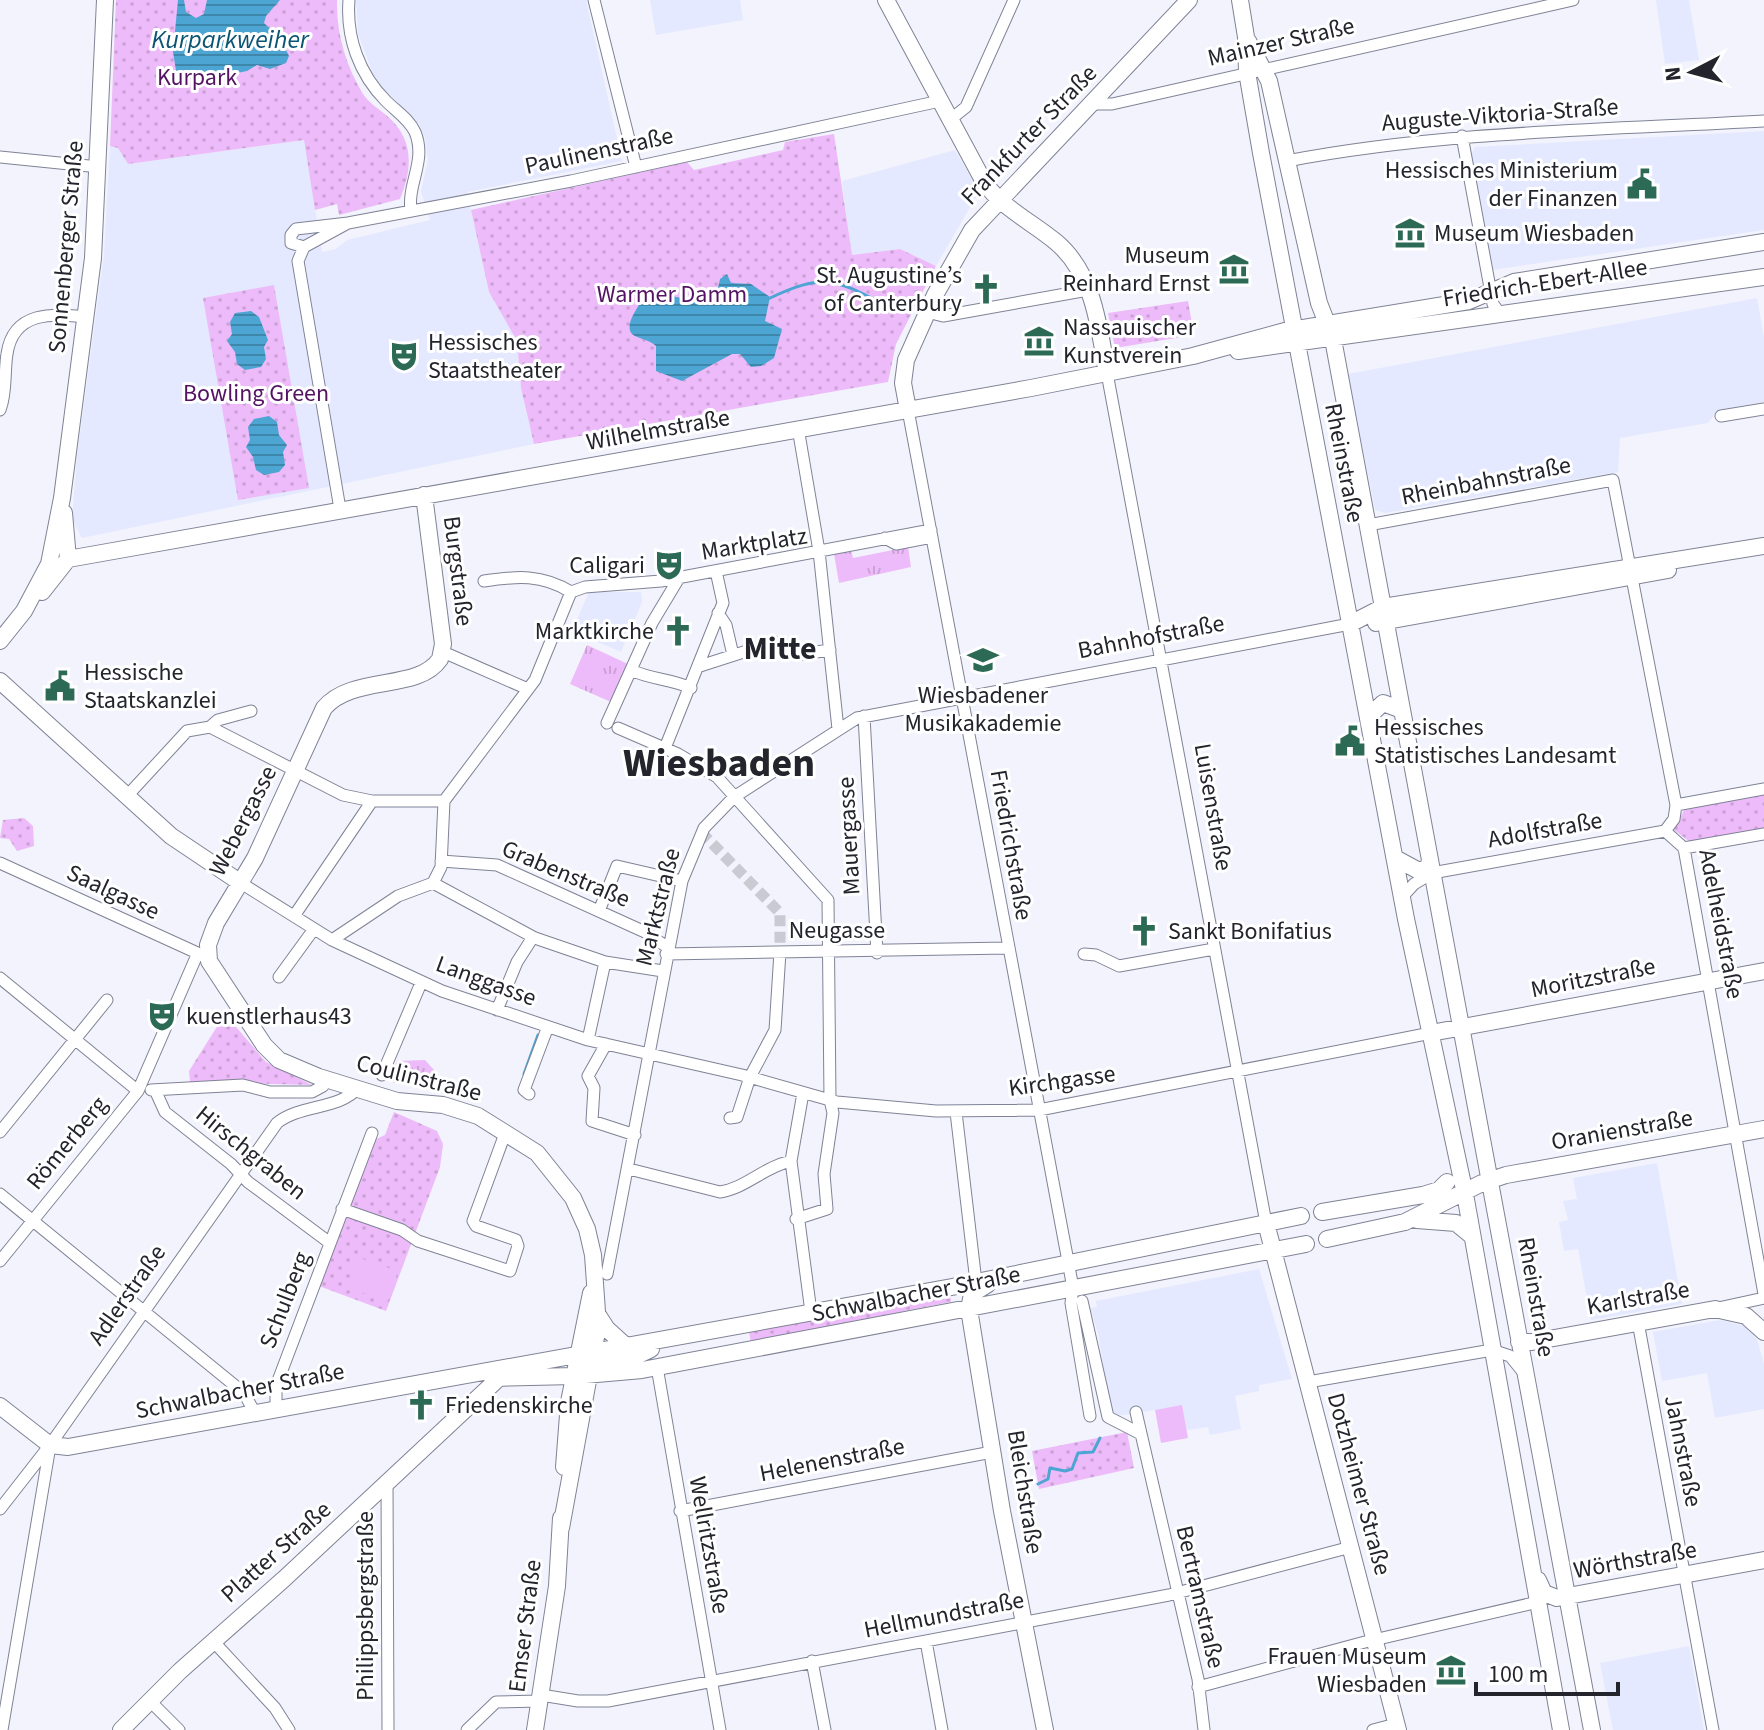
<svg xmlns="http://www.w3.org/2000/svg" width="1764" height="1730" font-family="'Source Sans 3',sans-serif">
  <defs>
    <pattern id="grass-tufts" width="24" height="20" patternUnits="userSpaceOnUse" patternTransform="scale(2)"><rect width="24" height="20" fill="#edbbf9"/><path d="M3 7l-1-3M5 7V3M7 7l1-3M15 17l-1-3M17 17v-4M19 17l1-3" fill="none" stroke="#cba1d6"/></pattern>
    <pattern id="park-dots" width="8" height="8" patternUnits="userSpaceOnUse" patternTransform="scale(2)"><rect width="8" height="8" fill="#edbbf9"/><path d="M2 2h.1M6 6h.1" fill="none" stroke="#cba1d6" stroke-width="1.8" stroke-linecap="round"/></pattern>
    <pattern id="water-rules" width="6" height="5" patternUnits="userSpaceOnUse" patternTransform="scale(2)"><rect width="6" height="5" fill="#4ca5d3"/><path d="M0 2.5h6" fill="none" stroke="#3f86ab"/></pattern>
  </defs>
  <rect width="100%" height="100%" fill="#f2f3fc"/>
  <path fill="#e4e9ff" d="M356,0H586L622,161L467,192L489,292L517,341L521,388L534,444L82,538L72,519L77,456L104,254L110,145L118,148L128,164L304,140L322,252L336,249L347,240L430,220L421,191L428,160L425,138L419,124L391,99L373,74L358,34Z
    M650,0H740L743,20L656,35Z
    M1656,0H1689L1699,60L1665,64Z
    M1764,131V230L1492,270L1471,155L1475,147Z
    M955,150L976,186V197L936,266L900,249L851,255L842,181Z
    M1757,298L1764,337V402L1718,410L1708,423L1620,438L1618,472L1385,513L1375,510L1348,374Z
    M589,592H641L642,602L621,652L572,631Z
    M1657,1163L1682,1304L1591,1320L1578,1249L1564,1251L1559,1222L1568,1220L1563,1201L1577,1199L1573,1178Z
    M1259,1269L1292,1379L1259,1385V1391L1235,1396L1241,1429L1210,1435L1208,1427L1187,1430L1180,1406L1111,1417L1098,1333L1090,1308L1097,1307L1096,1301Z
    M1720,1320L1744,1326L1757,1339L1764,1364V1409L1715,1418L1707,1373L1662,1381L1653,1332Z
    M1689,1646L1704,1730H1613L1600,1663Z"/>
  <path fill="url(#grass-tufts)" d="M908,547L911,567L839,583L834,554L851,550L853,558Z
    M587,645L628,664L611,702L570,684Z
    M425,1060L434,1070L429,1081L394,1083L390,1080L397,1061Z"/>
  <path fill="url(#park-dots)" d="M116,0H337C336,33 346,66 363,94C369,103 379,109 386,115C414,138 413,168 400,199L339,215L337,204L315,210L304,140L128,164L118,148L110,146Z
    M834,134L852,255L900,249L936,266L896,344L888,382L534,444L521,388L517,341L489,292L471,210L687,162L694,170L783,150L785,142Z
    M274,285L309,488L238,500L203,298Z
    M1188,301L1194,335L1115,348L1108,313Z
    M1764,792V828L1690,842L1674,830L1686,806Z
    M24,818L33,826L34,846L17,851L9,839L0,838L3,820Z
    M225,1014L266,1062L312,1085L190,1082L189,1071Z
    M394,1112L437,1131L443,1144L440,1167L386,1311L319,1286L374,1140L385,1135Z
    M950,1292L951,1302L904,1311L881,1321L751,1344L749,1331Z
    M1127,1432L1134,1468L1039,1489L1032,1451Z"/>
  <path fill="#edbbf9" d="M357,1257L398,1271L388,1301L346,1287Z
    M1182,1405L1188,1438L1161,1443L1155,1410Z"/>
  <path fill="url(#water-rules)" d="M178,0H184L186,12L196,18L204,14L207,0H280L266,16L264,23L280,38L289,56L286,63L270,69L257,65L247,71L212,78L201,74L178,83L173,52Z
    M727,274L731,283L751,284L770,297L765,321L782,329L774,358L761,366L751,367L740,354H732L682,381L656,371V346C649,339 638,339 632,334C622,323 646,297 651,287L676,297L710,302L716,297L720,279Z
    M251,311L259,317L268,340L264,347L266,359L261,367L245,370L237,364L235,352L227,341L232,334L230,322L235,313Z
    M269,416L277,422L279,435L287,445L283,452L285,465L279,472L264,475L256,470L253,457L246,447L250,440L248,427L254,419Z"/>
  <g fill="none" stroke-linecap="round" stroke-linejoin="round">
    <path stroke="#4ca5d3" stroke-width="3" d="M768,299C828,270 838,281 894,310
      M524,1074L538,1035
      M1038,1484L1048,1479L1050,1468L1065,1471L1072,1469L1078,1453L1093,1452L1100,1438"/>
    <path stroke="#c9cad2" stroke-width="11" stroke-dasharray="11 5.5" stroke-linecap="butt" d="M701,832L780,913V952"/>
    <g stroke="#7f8395" stroke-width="13">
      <path id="street" d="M349,0C346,37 359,74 386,101C396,111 409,119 415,132C427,161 407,183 411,211
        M594,0L636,167
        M1092,104H1112L1573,0
        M951,119L966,107L1014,0
        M1462,136L1493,304L1500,314
        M0,157L99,167
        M1287,161C1445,131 1604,130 1764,121
        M304,247L291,243V235L296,229L348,223L571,181L940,101
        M927,312L943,316L1088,290
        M1107,373L1266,1223
        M0,410C7,392 4,372 7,354C13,311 53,313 86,317
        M908,410L1073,1288L1071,1303L1090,1416
        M1721,416L1764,409
        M798,428L819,551L838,729
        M340,509L298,261L304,247L348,223
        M1368,525L1613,480L1676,805L1674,819L1665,831
        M885,538L896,544L932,537
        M484,581C517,576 542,574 571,592
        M571,592L585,587L661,581L931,530
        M718,613L726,625L733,655
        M443,652L528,689
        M700,666L775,642L795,655L830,650
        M631,670C652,680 669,678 691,688
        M864,716L877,953
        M607,723L652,623L679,578
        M210,727L343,795L372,801H444
        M618,728L678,754L717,777L828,900L830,1100L833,1113L824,1174L827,1209L796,1219
        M665,748L723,603L716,571
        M127,796L187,731L210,727L218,720L251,711
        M1676,805L1764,789
        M1665,831L1684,848L1764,1294
        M1684,848L1764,834
        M441,861L497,865L645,932L667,947
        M0,863L204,956
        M241,883L332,940L442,991L588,1040L742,1075L837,1102L936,1111L1039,1110L1431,1033
        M433,883L535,938L605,962L663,971
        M1402,897L1414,884L1432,873L1665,831
        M599,911L617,866L682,881
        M294,916L372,801
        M332,940L398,896L433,883L441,867L444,801L535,680L571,592
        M666,954L1007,948
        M1084,954L1096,955L1119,966L1214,949
        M279,977L314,929
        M0,978L138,1091
        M497,1010L517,962L533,937
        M588,1040L605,962
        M606,1044L588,1076L594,1088L592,1121L635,1135
        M382,1075L421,983
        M151,1090L243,1085L270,1092H312L323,1086L326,1079
        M155,1090L165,1112L231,1164L248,1182L330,1243
        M803,1093L791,1161L811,1312
        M529,1094L524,1090L547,1029
        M956,1112L976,1282
        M730,1118L737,1117L750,1077L775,1030L780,952
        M0,1132L107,1000
        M629,1169L720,1192C746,1188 764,1167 791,1161
        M0,1194L244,1393L255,1413
        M342,1209L402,1230L418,1241L510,1271L518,1246L516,1240L476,1226L473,1221L506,1131
        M0,1261L138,1091L197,955
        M607,1274L682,881L704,828L734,797L857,718L1350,624
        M1082,1301L1108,1417L1141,1434
        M1718,1308L1764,1298
        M1638,1322L1713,1730
        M657,1367L720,1730
        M1308,1382L1492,1350L1510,1356L1523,1372
        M276,1408V1386L372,1133
        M1136,1412L1198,1679L1204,1730
        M387,1482L388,1730
        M0,1509L50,1445L277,1123C300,1104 339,1110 358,1088
        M680,1511L992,1452
        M213,1641L275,1708L289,1730
        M926,1641L942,1730
        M812,1661L825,1730
        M1198,1687L1365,1642L1538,1602
        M541,1695L578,1701H608L1169,1595L1351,1547
        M149,1700L179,1730
        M2,1730L50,1446
        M467,1730L496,1702L540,1701
        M1373,1730L1396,1724"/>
    </g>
    <g stroke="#7f8395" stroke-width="18">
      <path id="secondary" d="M886,0L984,182C1002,208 1032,222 1056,242C1094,274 1099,327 1107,373
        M1240,0L1246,37L1247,72L1261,153L1406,919L1465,1194L1561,1730
        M1248,41L1269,81L1319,303L1333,339L1592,1730
        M1238,351L1764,277
        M908,410L903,383L906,360L935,295L972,230L1189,0
        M424,495L443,644L440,659C418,692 353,674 324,708L255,858L216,923L208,945L209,961L264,1045L279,1060L319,1077L397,1101L443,1105L478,1116L537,1153L573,1198L587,1229L593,1255L598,1326L561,1528
        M64,513L68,559
        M68,559L1031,388L1193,356L1285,331L1469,301L1514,282L1764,242
        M42,592L68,559
        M1376,623L1668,570
        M1350,624L1383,607L1764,546
        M0,641L24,611L49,564L62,498L93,258L105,0
        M0,681L171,836L241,883
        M1368,717L1383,703L1402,710
        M1395,858L1419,871L1428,868L1430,860
        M1431,1033L1764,971
        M1322,1212L1423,1195L1439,1190L1447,1182
        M1417,1220L1456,1223L1472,1236
        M1266,1223L1398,1730
        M1327,1239L1405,1222L1482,1183L1506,1175L1764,1129
        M988,1284L972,1294L969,1309L1002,1511L1045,1730
        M598,1315L607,1329L628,1348
        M1519,1342H1532L1715,1309L1746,1316L1764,1332
        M601,1365L630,1359L651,1349
        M492,1378L574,1376L642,1370L1306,1244
        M0,1406L50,1445L68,1447L952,1287L1301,1216
        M564,1467L569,1402L591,1293
        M1538,1580L1544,1593L1557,1598L1764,1560
        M121,1730L180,1671L285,1578L499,1378
        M535,1730L557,1586L561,1518"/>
    </g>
    <use href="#street" stroke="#fff" stroke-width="11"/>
    <use href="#secondary" stroke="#fff" stroke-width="16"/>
  </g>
  <defs>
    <g id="civic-bare" transform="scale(2.4)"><path d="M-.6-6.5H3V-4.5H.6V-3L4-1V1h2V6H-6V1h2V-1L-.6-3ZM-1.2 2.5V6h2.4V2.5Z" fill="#2c6a56" stroke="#fff" stroke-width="2.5" paint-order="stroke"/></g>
    <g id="museum-bare" transform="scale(2.4)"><path d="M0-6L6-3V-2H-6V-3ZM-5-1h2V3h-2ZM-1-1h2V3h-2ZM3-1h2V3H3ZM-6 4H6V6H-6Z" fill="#2c6a56" stroke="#fff" stroke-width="2.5" paint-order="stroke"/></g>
    <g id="church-bare" transform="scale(2.4)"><path d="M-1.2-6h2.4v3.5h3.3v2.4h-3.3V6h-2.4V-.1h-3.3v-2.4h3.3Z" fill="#2c6a56" stroke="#fff" stroke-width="2.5" paint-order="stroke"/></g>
    <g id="theatre-bare" transform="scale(2.4)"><path d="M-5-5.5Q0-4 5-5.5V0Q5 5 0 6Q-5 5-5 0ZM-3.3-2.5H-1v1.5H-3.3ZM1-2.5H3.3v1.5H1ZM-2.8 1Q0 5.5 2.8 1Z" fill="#2c6a56" stroke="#fff" stroke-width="2.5" paint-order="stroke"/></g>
    <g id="university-bare" transform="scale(2.4)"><path d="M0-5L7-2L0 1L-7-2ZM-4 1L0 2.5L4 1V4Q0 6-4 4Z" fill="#2c6a56" stroke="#fff" stroke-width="2.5" paint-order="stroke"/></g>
  </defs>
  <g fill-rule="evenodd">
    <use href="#civic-bare" x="1642" y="184"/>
    <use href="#museum-bare" x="1410" y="233"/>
    <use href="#museum-bare" x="1234" y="269"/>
    <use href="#church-bare" x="986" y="289"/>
    <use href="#museum-bare" x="1039" y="341"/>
    <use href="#theatre-bare" x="404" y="356"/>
    <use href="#theatre-bare" x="669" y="565"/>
    <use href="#church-bare" x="678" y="631"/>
    <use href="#university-bare" x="983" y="660"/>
    <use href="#civic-bare" x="60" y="686"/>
    <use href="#civic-bare" x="1350" y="741"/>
    <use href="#church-bare" x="1144" y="931"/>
    <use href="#theatre-bare" x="162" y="1016"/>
    <use href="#church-bare" x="421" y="1405"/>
    <use href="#museum-bare" x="1451" y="1670"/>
  </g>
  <g text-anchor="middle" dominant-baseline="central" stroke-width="6" stroke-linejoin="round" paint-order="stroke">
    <g font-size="24" fill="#23242c" stroke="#fff">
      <text transform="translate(1281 42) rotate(-13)">Mainzer Straße</text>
      <text transform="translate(1500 115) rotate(-4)">Auguste-Viktoria-Straße</text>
      <text transform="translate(1029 135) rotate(-46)">Frankfurter Straße</text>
      <text transform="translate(599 151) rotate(-12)">Paulinenstraße</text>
      <text transform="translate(66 247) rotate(-85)">Sonnenberger Straße</text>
      <text transform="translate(1545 283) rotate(-9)">Friedrich-Ebert-Allee</text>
      <text transform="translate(658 430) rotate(-10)">Wilhelmstraße</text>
      <text transform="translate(1344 463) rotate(79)">Rheinstraße</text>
      <text transform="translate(1486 481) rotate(-11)">Rheinbahnstraße</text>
      <text transform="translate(754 544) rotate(-9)">Marktplatz</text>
      <text transform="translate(458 571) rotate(83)">Burgstraße</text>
      <text transform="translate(1151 637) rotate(-11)">Bahnhofstraße</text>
      <text transform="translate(1213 807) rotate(80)">Luisenstraße</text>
      <text transform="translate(243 821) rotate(-63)">Webergasse</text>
      <text transform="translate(1545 830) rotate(-10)">Adolfstraße</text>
      <text transform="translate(849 836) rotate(-93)">Mauergasse</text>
      <text transform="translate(1011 845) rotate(80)">Friedrichstraße</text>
      <text transform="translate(566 874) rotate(23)">Grabenstraße</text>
      <text transform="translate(113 892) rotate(25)">Saalgasse</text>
      <text transform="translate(658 907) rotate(-76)">Marktstraße</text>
      <text transform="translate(1721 924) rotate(79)">Adelheidstraße</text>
      <text x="837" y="930">Neugasse</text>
      <text transform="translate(1593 978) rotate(-11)">Moritzstraße</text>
      <text transform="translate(486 981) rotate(20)">Langgasse</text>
      <text transform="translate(419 1078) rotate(14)">Coulinstraße</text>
      <text transform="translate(1062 1081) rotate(-8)">Kirchgasse</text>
      <text transform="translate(1622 1130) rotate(-10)">Oranienstraße</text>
      <text transform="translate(67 1143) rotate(-51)">Römerberg</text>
      <text transform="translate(251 1153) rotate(39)">Hirschgraben</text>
      <text transform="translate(916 1294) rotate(-11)">Schwalbacher Straße</text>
      <text transform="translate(127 1295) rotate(-55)">Adlerstraße</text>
      <text transform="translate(1536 1297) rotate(80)">Rheinstraße</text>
      <text transform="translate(1638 1298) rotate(-10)">Karlstraße</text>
      <text transform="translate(285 1300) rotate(-69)">Schulberg</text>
      <text transform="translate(240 1391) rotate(-11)">Schwalbacher Straße</text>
      <text transform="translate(1683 1451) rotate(79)">Jahnstraße</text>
      <text transform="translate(832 1460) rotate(-11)">Helenenstraße</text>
      <text transform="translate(1359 1484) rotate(75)">Dotzheimer Straße</text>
      <text transform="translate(1025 1492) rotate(81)">Bleichstraße</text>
      <text transform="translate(709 1545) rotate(80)">Wellritzstraße</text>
      <text transform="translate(276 1552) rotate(-42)">Platter Straße</text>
      <text transform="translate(1635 1560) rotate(-10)">Wörthstraße</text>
      <text transform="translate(1200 1597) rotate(77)">Bertramstraße</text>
      <text transform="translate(365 1606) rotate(-90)">Philippsbergstraße</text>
      <text transform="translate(944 1615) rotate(-11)">Hellmundstraße</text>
      <text transform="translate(525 1626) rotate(-83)">Emser Straße</text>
    </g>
    <g font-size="24" fill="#541362" stroke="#fff">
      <text x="197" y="77">Kurpark</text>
      <text x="672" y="294">Warmer Damm</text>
      <text x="256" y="393">Bowling Green</text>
    </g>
    <g font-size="24" fill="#23242c" stroke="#fff" text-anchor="start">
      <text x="1618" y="170" text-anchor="end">Hessisches Ministerium<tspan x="1618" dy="28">der Finanzen</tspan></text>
      <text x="1434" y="233">Museum Wiesbaden</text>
      <text x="1210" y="255" text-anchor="end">Museum<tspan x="1210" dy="28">Reinhard Ernst</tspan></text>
      <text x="962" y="275" text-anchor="end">St. Augustine’s<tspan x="962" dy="28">of Canterbury</tspan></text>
      <text x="1063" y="327">Nassauischer<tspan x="1063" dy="28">Kunstverein</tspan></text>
      <text x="428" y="342">Hessisches<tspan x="428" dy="28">Staatstheater</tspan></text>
      <text x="645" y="565" text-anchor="end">Caligari</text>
      <text x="654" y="631" text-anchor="end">Marktkirche</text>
      <text x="84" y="672">Hessische<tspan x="84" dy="28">Staatskanzlei</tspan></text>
      <text x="983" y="695" text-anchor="middle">Wiesbadener<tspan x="983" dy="28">Musikakademie</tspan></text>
      <text x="1374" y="727">Hessisches<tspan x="1374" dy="28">Statistisches Landesamt</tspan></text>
      <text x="1168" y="931">Sankt Bonifatius</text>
      <text x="186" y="1016">kuenstlerhaus43</text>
      <text x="445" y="1405">Friedenskirche</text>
      <text x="1427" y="1656" text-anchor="end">Frauen Museum<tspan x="1427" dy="28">Wiesbaden</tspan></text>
    </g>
    <g font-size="26" font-style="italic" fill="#0b5473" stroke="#fff">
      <text x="230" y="39">Kurparkweiher</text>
    </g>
    <g font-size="32" font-weight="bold" fill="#23242c" stroke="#fff">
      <text x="780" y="649">Mitte</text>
    </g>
    <g font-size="40" font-weight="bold" fill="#23242c" stroke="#fff">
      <text x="719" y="763">Wiesbaden</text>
    </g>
  </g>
  <g transform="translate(1692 72) rotate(264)" stroke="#ffffff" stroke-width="6" paint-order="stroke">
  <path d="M0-6L14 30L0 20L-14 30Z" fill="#23242c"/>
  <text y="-12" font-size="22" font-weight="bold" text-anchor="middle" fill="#23242c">N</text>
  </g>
  <path d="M1476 1682v12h142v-12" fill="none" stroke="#23242c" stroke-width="4"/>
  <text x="1488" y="1682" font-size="24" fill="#23242c" stroke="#ffffff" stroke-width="6" paint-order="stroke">100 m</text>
</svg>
